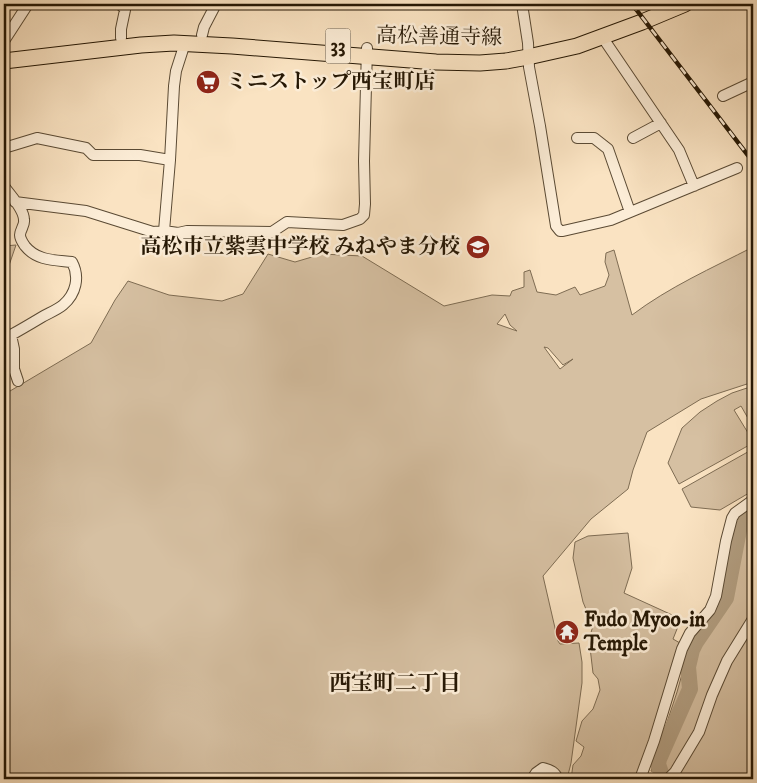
<svg xmlns="http://www.w3.org/2000/svg" width="757" height="783" font-family="'IM FELL DW Pica','Noto Serif JP',serif">
  <rect width="100%" height="100%" fill="#fae3c2"/>
  <filter id="stains"><feTurbulence type="fractalNoise" baseFrequency=".004" numOctaves="4"/><feColorMatrix values="0 0 0 0 .2 0 0 0 0 .09 0 0 0 0 .02 0 0 0 .5 -.17"/></filter>
  <radialGradient id="worn" r=".72"><stop offset=".6" stop-color="#630" stop-opacity="0"/><stop offset="1" stop-color="#630" stop-opacity=".3"/></radialGradient>
  <path fill="#d6c0a2" stroke="#7e6c53" fill-rule="evenodd" d="M16,245L4,280V246Z
    M753,247V382L701,399L647,432L633,470L628,489L591,519L543,576L558,641L560,644L579,643L582,662V683L571,763L567,779H4V393L5,394L91,343L115,300L128,281L169,295L222,301L243,294L268,254L295,262L322,254L362,256L444,306L492,295L510,296L512,291L524,287V272L530,270L537,292L556,295L575,287L580,295L605,286L609,275L605,262L606,253L614,250L632,315C669,287 712,268 753,247ZM505,314L510,325L517,331L497,324ZM544,347L548,348L563,365L573,359L560,369Z
    M750,387H753V427L741,406L734,410L753,441V443L679,484L668,463L682,428L700,412L717,401L732,393Z
    M753,449V493H749L720,510L691,507L682,489Z
    M753,509V779H675L651,771L677,692L691,642L712,618L725,598L732,539L741,519L748,511Z
    M628,533L632,568L624,593L681,619L673,639L680,643L646,754L636,779H571L573,765L581,756L584,747L576,741L582,721L593,709L600,690L598,679L593,673L589,639L593,626L583,602L573,558L575,542L588,536Z"/>
  <g fill="none" stroke-linecap="round" stroke-linejoin="round">
    <path stroke="#b29e81" stroke-width="16" d="M663,779L658,764L659,759L690,689L688,667L692,650L696,642L726,598L740,525L747,516L753,513"/>
    <g stroke="#5a4a34" stroke-width="12">
      <path id="street" d="M119,4L123,7L125,10L121,29V38
        M522,4L528,43L529,67L540,126L556,226L560,231H563L611,220L737,168
        M751,4L753,9
        M202,35L204,27L216,4
        M4,41L28,4
        M605,41L679,150L694,186
        M185,43L176,71L174,86L170,160L164,231L178,233L187,231L272,232L287,222L343,225L360,219L364,215L365,204L364,161L367,48
        M723,96L753,82
        M577,138H594L608,149L630,212
        M633,138L661,123
        M4,148L37,138L86,148L93,155H140L170,160
        M4,186C10,195 24,209 24,220C25,225 20,230 20,235C20,239 23,243 25,246C37,261 55,260 72,262C80,277 76,294 63,305C57,310 49,313 42,317C32,323 22,329 11,335L14,349V369L18,381
        M15,202L86,211L153,232L164,231
        M532,779L536,773L543,768C551,770 555,772 558,779
        M640,779L654,741L682,649L690,633L710,610L716,596L726,541L732,518L735,513L753,500
        M668,779L675,772L699,732L712,695L727,661L753,619"/>
    </g>
    <g stroke="#251704" stroke-width="17">
      <path id="primary" d="M4,61L141,45L174,43L232,46L436,62L480,63L506,61L528,57L577,46L642,22L685,4"/>
    </g>
    <use href="#street" stroke="#fcedd7" stroke-width="10"/>
    <use href="#primary" stroke="#fae3c2" stroke-width="15"/>
    <g stroke="#251704" stroke-width="4.5">
      <path id="rail" d="M632,4L753,162"/>
    </g>
    <use href="#rail" stroke="#fcedd7" stroke-width="2.5" stroke-dasharray="8" stroke-linecap="butt"/>
  </g>
  <defs>
    <g id="supermarket-disc" transform="scale(1.25)"><circle r="9.5" fill="#8f2418" stroke="#fcedd7"/><path d="M-6-5.5h2.5l.6 2H6L4.5 2H-2.5L-4.4-4H-6ZM-1.5 3.2a1.3 1.3 0 1 0 .1 0ZM3 3.2a1.3 1.3 0 1 0 .1 0Z" fill="#fff"/></g>
    <g id="school-disc" transform="scale(1.25)"><circle r="9.5" fill="#8f2418" stroke="#fcedd7"/><path d="M0-5L7-2L0 1L-7-2ZM-4 1L0 2.5L4 1V4Q0 6-4 4Z" fill="#fff"/></g>
    <g id="temple-disc" transform="scale(1.25)"><circle r="9.5" fill="#8f2418" stroke="#fcedd7"/><path d="M0-6L5-2H3V0L6.5 2.5H4V6H1.5V3h-3V6H-4V2.5H-6.5L-3 0V-2H-5Z" fill="#fff"/></g>
  </defs>
  <g fill-rule="evenodd">
    <use href="#supermarket-disc" x="208" y="82"/>
    <use href="#school-disc" x="478" y="247"/>
    <use href="#temple-disc" x="567" y="632"/>
  </g>
  <g text-anchor="middle" dominant-baseline="central" stroke-width="5" stroke-linejoin="round" paint-order="stroke">
    <rect fill="#fcedd7" stroke="#665743" stroke-width="1" x="325.5" y="28.5" width="25" height="35" rx="4"/>
    <g font-size="20" font-weight="bold" fill="#251704">
      <text x="338" y="46">33</text>
    </g>
    <g font-size="21" fill="#251704" stroke="#fcedd7">
      <text transform="translate(439 37) rotate(1)">高松善通寺線</text>
    </g>
    <g font-size="21" font-weight="bold" fill="#251704" stroke="#fcedd7" text-anchor="start">
      <text x="226" y="82">ミニストップ西宝町店</text>
      <text x="460" y="247" text-anchor="end">高松市立紫雲中学校 みねやま分校</text>
      <text x="584" y="620">Fudo Myoo-in<tspan x="584" dy="24">Temple</tspan></text>
    </g>
    <g font-size="22" font-weight="bold" fill="#251704" stroke="#fcedd7">
      <text x="395" y="683">西宝町二丁目</text>
    </g>
  </g>
  <rect width="757" height="783" fill="none" stroke="#fae3c2" stroke-width="20"/>
  <rect x="5" y="5" width="747" height="773" fill="none" stroke="#251704" stroke-width="2.5"/>
  <rect x="10" y="10" width="737" height="763" fill="none" stroke="#251704"/>
  <rect width="100%" height="100%" filter="url(#stains)"/>
  <rect width="100%" height="100%" fill="url(#worn)"/>
</svg>
